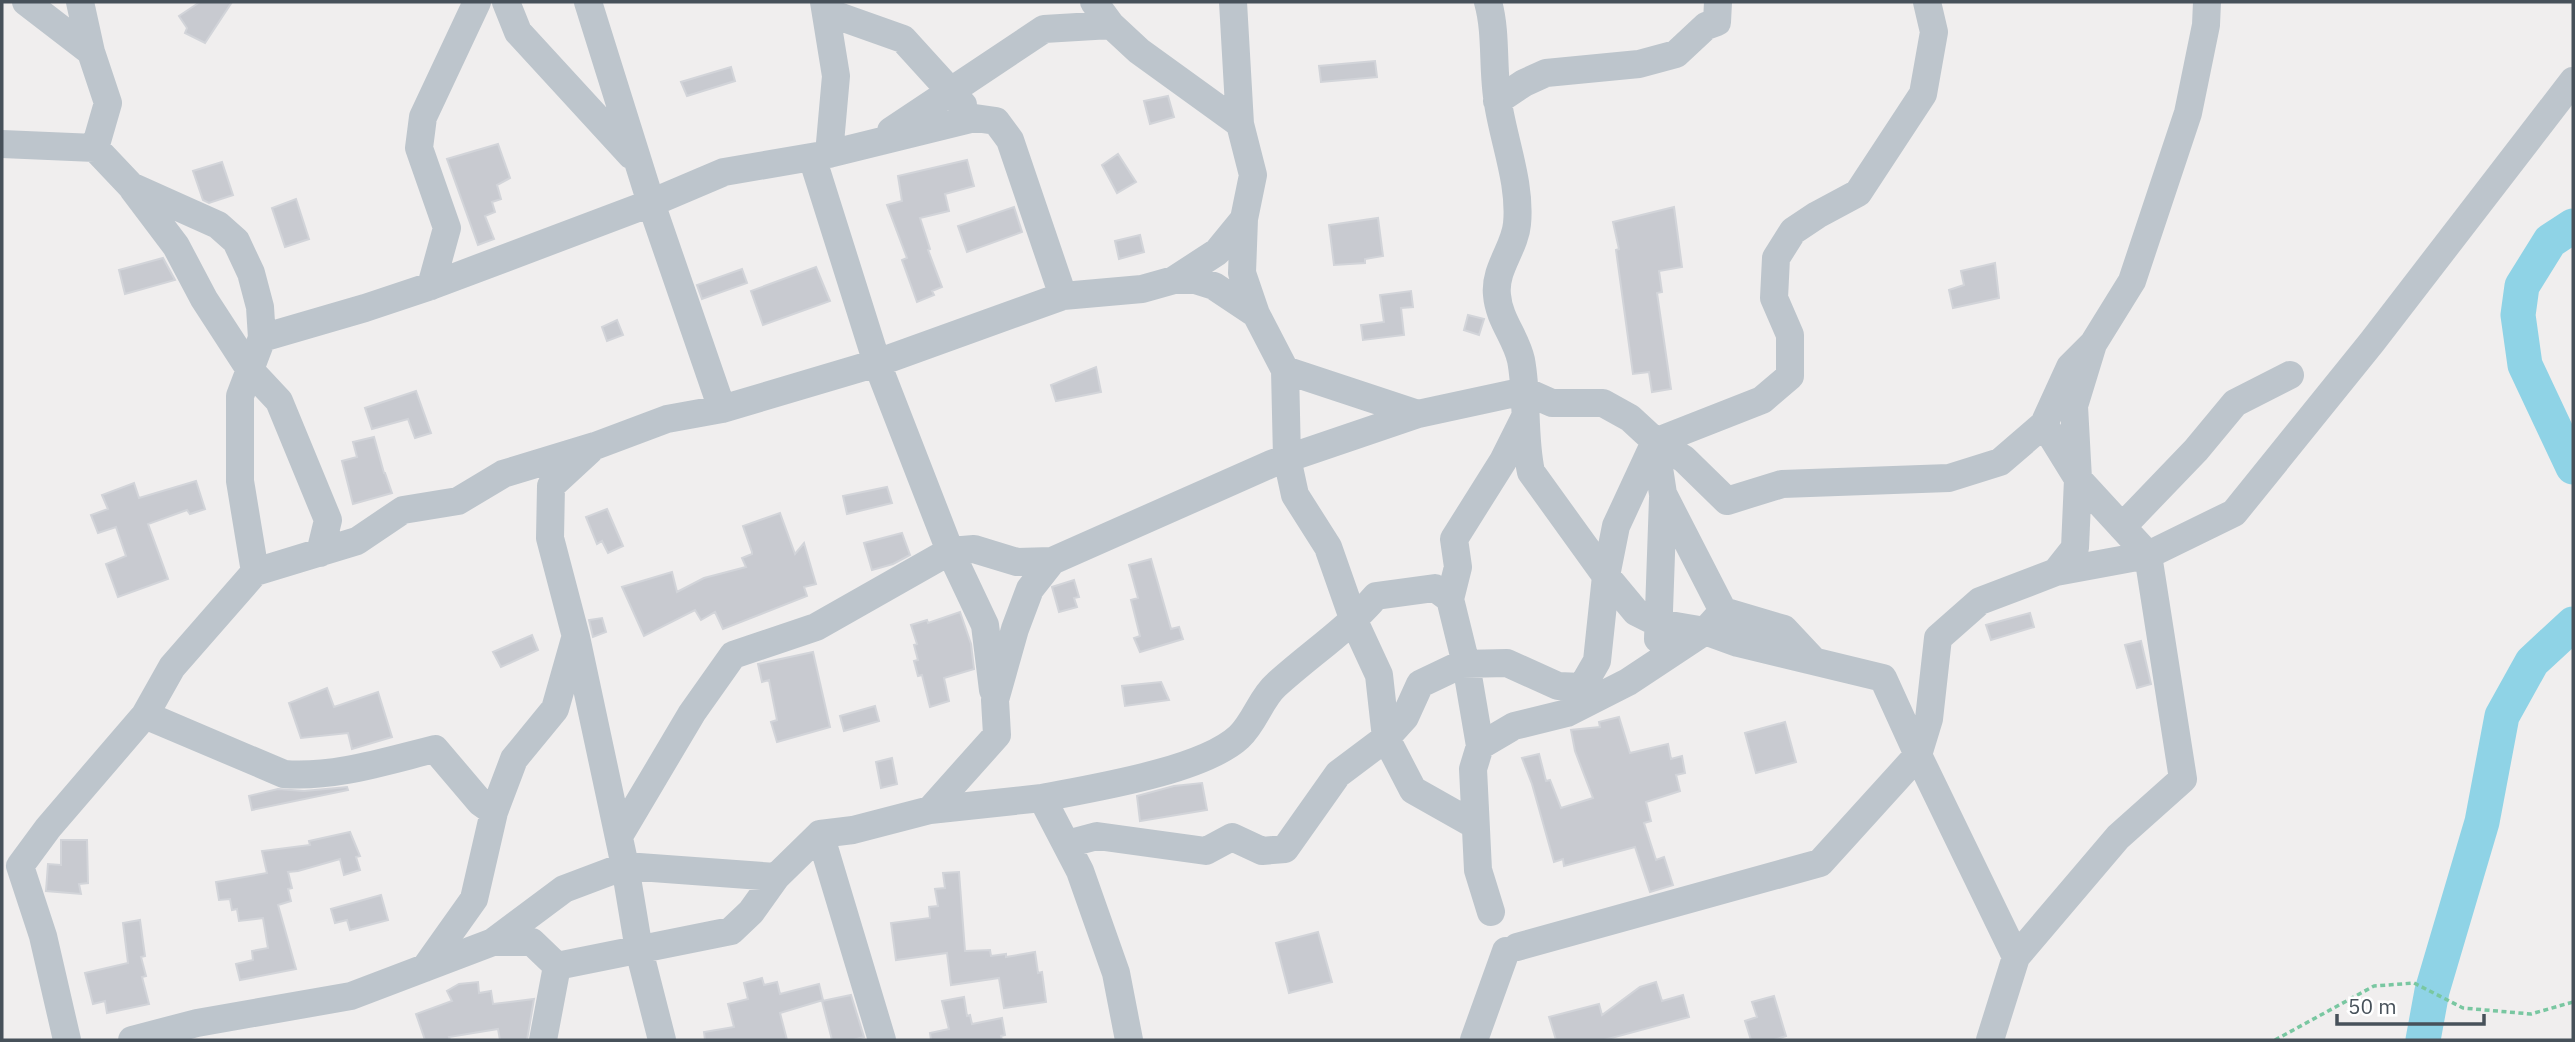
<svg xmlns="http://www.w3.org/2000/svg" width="2575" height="1042" font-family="'IBM Plex Sans',sans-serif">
  <rect width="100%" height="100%" fill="#f0eeee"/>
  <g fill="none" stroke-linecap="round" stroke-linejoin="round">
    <path stroke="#8fd3e6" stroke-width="35" d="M2573,226L2550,241L2522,286L2518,315L2525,365L2573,467
      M2423,1040L2432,991L2482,822L2502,716L2532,662L2573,624"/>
  </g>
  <path fill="#c8cad0" stroke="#d2d4d9" stroke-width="2" d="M200,2H232L205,43L185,33L187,28L179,16Z
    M1375,61L1377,77L1321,82L1319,66Z
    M731,67L735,81L687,96L681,82Z
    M1168,96L1174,117L1150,124L1144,101Z
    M498,144L510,178L497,185L501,199L492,202L495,212L485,216L494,239L478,245L447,159Z
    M1118,154L1136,182L1117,193L1102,165Z
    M967,160L974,186L945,194L949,211L920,218L930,249L928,250L942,287L932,291L934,295L917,302L902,260L907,258L887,205L902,201L898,176Z
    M222,162L233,195L209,203L203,200L193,171Z
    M296,199L309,239L285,247L272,208Z
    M1014,207L1022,232L967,252L958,226Z
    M1674,207L1682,267L1659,271L1662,292L1657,293L1671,389L1652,392L1649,372L1633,374L1616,250L1619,249L1613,222Z
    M1378,218L1383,256L1365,259V263L1334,265L1329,225Z
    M1140,235L1144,252L1119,259L1115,241Z
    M163,258L175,280L125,294L119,270Z
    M1995,263L1999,298L1953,308L1949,290L1964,285L1961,271Z
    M816,267L830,301L763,325L751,291Z
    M742,269L747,283L702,299L697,285Z
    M1411,291L1413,307L1401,308L1404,335L1363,340L1361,325L1384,322L1380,295Z
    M1468,315L1484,319L1479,335L1464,330Z
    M617,320L623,335L607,341L602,327Z
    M1096,367L1101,392L1056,401L1051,385Z
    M416,391L431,433L415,438L408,419L372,429L365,408Z
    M374,437L384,473H385L392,493L353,504L342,461L357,457L353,442Z
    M196,481L205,509L190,514L187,510L148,524L168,579L118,597L106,564L126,556L116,527L98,533L91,515L108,509L102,495L134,483L139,498Z
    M887,487L892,503L847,514L843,496Z
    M607,509L623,546L608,553L602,541L597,544L586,517Z
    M780,513L795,554L804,543L816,584L804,587L807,596L723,629L715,612L701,620L695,610L644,636L622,587L672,572L677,592L704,578L746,567L742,558L752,554V552L743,526Z
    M902,533L910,555L893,564L872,570L864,543Z
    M1151,559L1171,629L1179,627L1183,639L1140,652L1134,638L1140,636L1131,600L1138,598L1129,565Z
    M1074,580L1079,597L1074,598L1077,607L1059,612L1052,587Z
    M960,612L971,644L974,669L944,678L949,701L930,707L922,675L918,676L914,661L918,660L914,645L917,644L911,625L927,620L928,623Z
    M2030,613L2034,627L1991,640L1986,625Z
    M602,618L606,632L593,637L589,620Z
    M532,635L538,650L501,667L493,652Z
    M2141,641L2151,684L2137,688L2125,645Z
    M813,652L830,727L777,742L771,722L777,720L769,680L762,682L758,664Z
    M1161,682L1169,700L1125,706L1122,686Z
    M327,688L334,707L378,692L392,737L352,749L348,733L301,738L289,703Z
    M875,706L879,721L844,731L840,716Z
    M1619,717L1630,753L1668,744L1671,759L1682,756L1685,773L1676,775L1680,791L1646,802L1651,821L1644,823L1656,860L1664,857L1673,885L1650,892L1635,847L1564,866L1563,859L1554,862L1532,784L1522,758L1539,754L1546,781L1550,780L1561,808L1593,798L1575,751L1571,730L1600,727L1599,722Z
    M1785,722L1796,762L1756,773L1745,733Z
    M892,758L897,784L881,788L876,762Z
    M1202,783L1207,810L1140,821L1137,796L1174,786Z
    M347,787L348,790L252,810L249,796L278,789L304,791Z
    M350,832L360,856L356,857L360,870L344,875L340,859L298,871L288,872L292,888L288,889L291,901L278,905L296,969L240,980L236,964L253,960L252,951L268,948L263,918L239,921L237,909L232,910L230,899L219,900L216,882L267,873L262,851L310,845L309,841Z
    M61,840H87L88,883L79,884L81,894L46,891L48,864L61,865Z
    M959,872L965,951L990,950L991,956L1006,954V957L1035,952L1038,973L1042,972L1046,1002L1004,1008L999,978L951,985L947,953L896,960L891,923L930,918L929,907L938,906L935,889L945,888L943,873Z
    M381,895L388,920L350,930L347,920L335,923L331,909Z
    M140,920L145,956L141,957L146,976L142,977L149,1004L107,1013L105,1001L93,1004L85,973L128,963L123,923Z
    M1318,932L1332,982L1289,993L1276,943Z
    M762,978L764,985L777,982L780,994L819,984L823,1000L780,1013L787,1040H705L704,1032L734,1027L728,1004L748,999L744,983Z
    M478,982L479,993L491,991L493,1004L534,999L527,1040H500L498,1029L449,1037L450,1040H425L416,1014L452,1001L447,991L459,984Z
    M1656,982L1662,1001L1683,995L1689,1017L1604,1040H1556L1549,1017L1599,1004L1602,1015L1640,987Z
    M851,995L864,1037L853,1040H832L822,1001Z
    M1774,996L1786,1036L1774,1040H1751L1745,1021L1757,1017L1752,1002Z
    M964,997L967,1016L970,1015L972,1024L1002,1018L1005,1035L1001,1036L1002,1040H931L930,1033L949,1029L942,1001Z"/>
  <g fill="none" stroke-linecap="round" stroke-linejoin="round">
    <path stroke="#79c7a1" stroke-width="3.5" stroke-dasharray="5 3.5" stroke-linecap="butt" d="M2275,1040L2374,986L2414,983L2463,1008L2531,1014L2573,1002"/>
    <path stroke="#bdc5cc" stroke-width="28" d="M26,2L91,52
      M506,2L518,32L631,155
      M588,2L651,203L722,409
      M824,2L836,76L829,154
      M1094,2L1111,25
      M1233,2L1240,124L1253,175L1244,219L1242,273L1256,314
      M1488,2C1497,34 1492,70 1498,103C1504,142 1521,184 1517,224C1515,248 1494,269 1497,295C1499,320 1516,337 1521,360C1528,397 1523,435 1531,472L1606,576L1636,612L1658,623L1705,631L1738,643L1883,678L1918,755L2016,957
      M827,12L903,39L963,105
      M1497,101L1524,83L1546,73L1639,64L1676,54L1706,26L1717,22L1718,2
      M891,131L1044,29L1111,25L1139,51L1240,124
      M2,144L95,148
      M812,157L877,363L950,551L985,625L993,690
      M133,189L176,246L204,299L250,370L279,401L328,520L320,553
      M1174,280L1217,252L1244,219
      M431,286L447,228L419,148L423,117L477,2
      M262,338L365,308L431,286L651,203L724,172L829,154L975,118L996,121L1010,140L1063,296
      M1285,370L1287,458L1295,495L1328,547L1354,621L1379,675L1386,738L1413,790L1475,825
      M1655,442L1663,494L1723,611L1784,629L1814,661
      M590,450L551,486L550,538L576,637L625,866L776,877
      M2122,527L2196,450L2235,403L2290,375
      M255,572L357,541L403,510L458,501L503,474L595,446L667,419L722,409L877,363L1063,296L1142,289L1174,280H1195L1214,286L1256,314L1285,370L1418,414L1525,391L1552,403H1603L1630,418L1656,442L1684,459L1727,501L1782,484L1949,478L2000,462L2044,424L2070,367L2093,344
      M2056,572L2148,555L2234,513L2372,342L2573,81
      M1658,639L1663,498
      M145,715L284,774C334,778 386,761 435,749L480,802L494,812
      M1480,746L1466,664L1450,599L1458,567L1454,539L1503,461L1525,417
      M1042,798C1093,788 1202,771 1239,737C1255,722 1261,698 1276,685C1310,654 1346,631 1376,596L1435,588L1450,599
      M930,810L997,735L995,700L1015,629L1030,589L1052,561L1271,464L1418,414
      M820,834L882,1040
      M619,836L692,713L733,655L816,627L950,551L974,549L1017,562L1052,561
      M1067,844L1097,836L1206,851L1232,837L1262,851L1285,849L1338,774L1386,738L1405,717L1420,684L1462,664L1507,663L1558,686L1582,687L1597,661L1606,576L1616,526L1655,442L1762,400L1790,376V335L1774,298L1776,258L1793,231L1817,215L1858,193L1923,94L1934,32L1927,2
      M1491,912L1478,870L1473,769L1480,746L1514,726L1567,713L1628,682L1705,631L1723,611
      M493,942L564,889L625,866L639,950L662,1040
      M1517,947L1820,863L1918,755L1929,719L1938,638L1980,601L2056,572L2075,548L2078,479L2044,424
      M425,968L474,899L494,812L514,759L555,709L574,642
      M67,1040L43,936L20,866L48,828L145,715L172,667L255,572L240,481V396L262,338L260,307L251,273L236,241L218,225L131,186L95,148L108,103L91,52L80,2
      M132,1040L197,1023L351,996L493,942H532L557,966L731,931L751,912L776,877L820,834L853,830L930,810L1042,798L1080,871L1116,973L1129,1040
      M543,1040L557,966
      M1474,1040L1506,951
      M1990,1040L2016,957L2118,837L2183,779L2148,555L2078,479L2074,406L2093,344L2132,281L2188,113L2206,25L2207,2"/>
  </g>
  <rect width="2575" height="1042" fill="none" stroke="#47515a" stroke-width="7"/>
  <path d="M2337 1014v10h147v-10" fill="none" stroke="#47515a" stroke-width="3.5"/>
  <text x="2348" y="1014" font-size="21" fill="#47515a" stroke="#ffffff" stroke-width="5" paint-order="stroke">50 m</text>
</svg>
